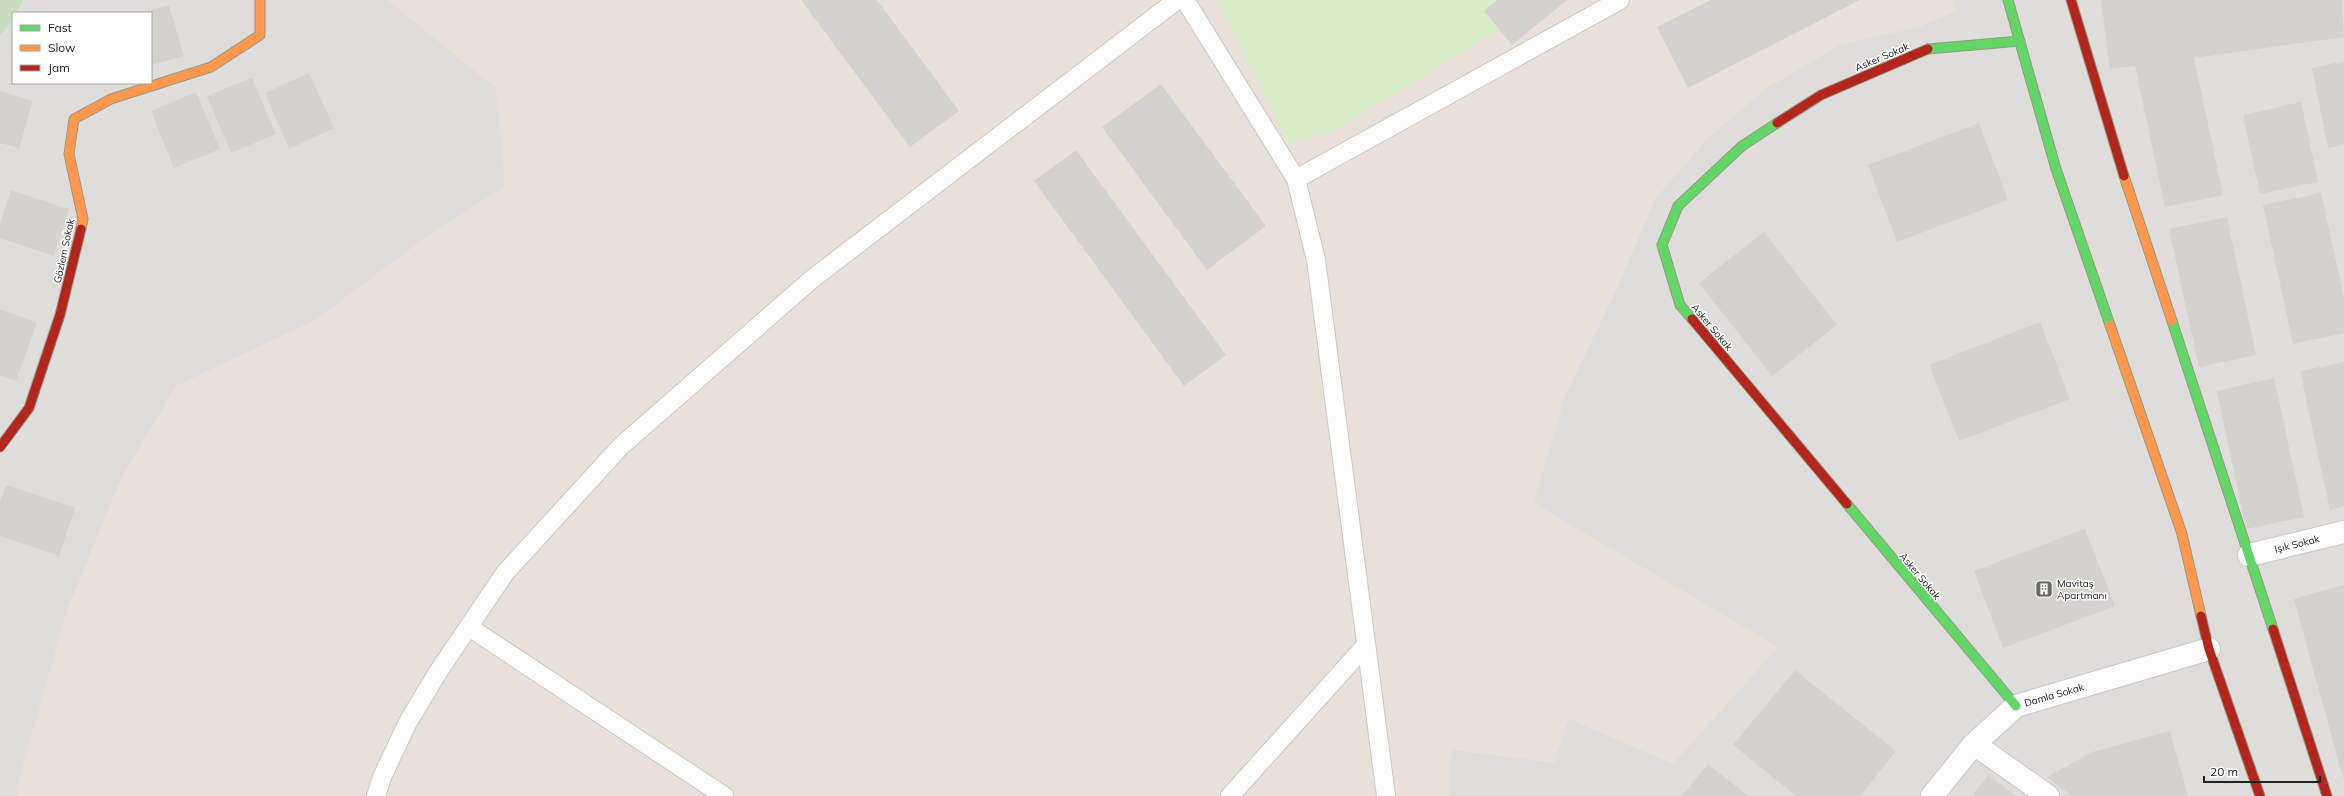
<svg xmlns="http://www.w3.org/2000/svg" width="2344" height="796" font-family="Mulish,sans-serif">
  <rect width="100%" height="100%" fill="#efeee9"/>
  <path fill="#dedddb" fill-rule="evenodd" d="M0,0H2344V796H0ZM13,13H151V83H13Z"/>
  <path fill="#e9e0d9" d="M387,0H1954L1957,11L1919,27L1840,45L1767,88L1708,138L1656,198L1617,288L1565,397L1534,503L1778,647L1673,764L1569,719L1554,763L1452,750L1449,796H17L18,781L67,611L122,476L176,386L315,320L425,238L505,186L496,88Z"/>
  <path fill="#d7edc8" d="M1217,0H1497L1484,11L1498,29L1339,128L1289,144Z"/>
  <path fill="#c6debe" d="M0,0H23L16,13H13C13,22 6,29 0,36Z"/>
  <path fill="#d4d2ce" d="M801,0H877L959,111L910,147Z
    M1497,0H1567L1512,45L1484,11Z
    M1711,0H1860L1688,88L1657,27Z
    M2101,0H2342L2344,37L2194,58L2223,195L2165,207L2135,66L2110,69Z
    M169,5L184,56L151,65V13H142Z
    M2344,61V145L2328,148L2312,68Z
    M309,73L334,128L289,149L265,93Z
    M252,78L276,134L231,153L207,96Z
    M1161,84L1266,226L1207,270L1102,127Z
    M0,91L33,101L19,148L0,143Z
    M196,92L220,149L174,168L151,111Z
    M2301,102L2318,182L2260,194L2243,115Z
    M1979,123L2008,200L1897,242L1868,165Z
    M1076,150L1226,355L1184,386L1034,181Z
    M11,190L69,209L54,256L0,238V223Z
    M2321,193L2344,298V333L2293,344L2263,205Z
    M2227,217L2256,355L2199,367L2169,229Z
    M1764,232L1837,325L1772,376L1699,283Z
    M0,309L37,323L16,381L0,375Z
    M2040,322L2070,399L1959,441L1929,365Z
    M2344,362V506L2330,510L2300,371Z
    M2274,378L2304,517L2246,529L2217,391Z
    M6,485L75,508L59,556L0,536V502Z
    M2085,529L2115,606L2003,648L1974,571Z
    M2344,585V777L2343,778L2294,599Z
    M1795,670L1896,751L1860,796H1796L1733,745Z
    M2170,731L2188,796H2072L2047,777L2092,752Z
    M1708,764L1748,796H1682Z
    M1988,775L2016,796H1972Z"/>
  <g fill="none" stroke-linecap="round" stroke-linejoin="round">
    <g stroke="#c8c8c5" stroke-width="20">
      <path id="lane" d="M1185,0L1296,179L1316,260L1386,796
        M1296,179L1620,0
        M469,627L724,796
        M376,796L382,777L408,722L438,672L505,573L621,446L812,279L1177,0
        M1230,796L1366,645"/>
    </g>
    <g stroke="#c8c8c5" stroke-width="24">
      <path id="street" d="M2249,555L2344,532
        M1974,744L2048,796
        M1932,796L1974,744L2016,706L2209,649"/>
    </g>
    <g stroke="#959a80" stroke-width="11">
      <path id="fast" d="M2008,0L2056,169L2110,325
        M1928,49L2020,41
        M1692,319L1680,305L1662,245L1678,206L1742,146L1777,123
        M2172,321L2273,629
        M1847,504L2016,706"/>
    </g>
    <g stroke="#959a80" stroke-width="11">
      <path id="slow" d="M2124,176L2172,321
        M81,229L83,219L69,154L74,119L111,99L211,67L260,35V0
        M2110,325L2182,534L2201,616"/>
    </g>
    <g stroke="#959a80" stroke-width="11">
      <path id="jam" d="M2071,0L2124,176
        M1777,123L1821,95L1928,49
        M1692,319L1847,504
        M0,447L29,408L60,315L81,229
        M2201,616L2209,649L2260,796
        M2273,629L2327,796"/>
    </g>
    <use href="#lane" stroke="#fdfcfc" stroke-width="18"/>
    <use href="#street" stroke="#fdfcfc" stroke-width="22"/>
    <use href="#fast" stroke="#63d668" stroke-width="9"/>
    <use href="#slow" stroke="#ff974d" stroke-width="9"/>
    <use href="#jam" stroke="#b3261e" stroke-width="9"/>
  </g>
  <defs>
    <g id="building-square" transform="scale(0.9)"><rect x="-9" y="-9" width="18" height="18" rx="4" fill="#696967" stroke="#fff"/><path d="M-4-6H4V6H1V3H-1V6H-4ZM-2.5-4.3h1.7v1.8h-1.7ZM.8-4.3h1.7v1.8H.8ZM-2.5-1h1.7V.8h-1.7ZM.8-1h1.7V.8H.8Z" fill="#fff"/></g>
  </defs>
  <g fill-rule="evenodd">
    <use href="#building-square" x="2044" y="589"/>
  </g>
  <g text-anchor="middle" dominant-baseline="central" stroke-width="3" stroke-linejoin="round" paint-order="stroke">
    <g font-size="10" fill="#212121" stroke="#fff">
      <text transform="translate(1882 57) rotate(-23)">Asker Sokak</text>
      <text transform="translate(64 251) rotate(-78)">Gözlem Sokak</text>
      <text transform="translate(1712 327) rotate(50)">Asker Sokak</text>
      <text transform="translate(2297 544) rotate(-14)">Işık Sokak</text>
      <text transform="translate(1920 576) rotate(50)">Asker Sokak</text>
      <text transform="translate(2054 695) rotate(-16)">Damla Sokak</text>
    </g>
    <g font-size="10" fill="#212121" stroke="#fff" text-anchor="start">
      <text x="2057" y="583">Mavitaş<tspan x="2057" dy="12">Apartmanı</tspan></text>
    </g>
  </g>
  <rect x="12" y="12" width="140" height="72" fill="#ffffff" stroke="#a6a6a6"/>
  <rect x="20" y="25" width="20" height="6" fill="#63d668" stroke="#a6a6a6"/>
  <text x="48" y="32" font-size="12" fill="#212121">Fast</text>
  <rect x="20" y="45" width="20" height="6" fill="#ff974d" stroke="#a6a6a6"/>
  <text x="48" y="52" font-size="12" fill="#212121">Slow</text>
  <rect x="20" y="65" width="20" height="6" fill="#b3261e" stroke="#a6a6a6"/>
  <text x="48" y="72" font-size="12" fill="#212121">Jam</text>
  <path d="M2204 776v6h116v-6" fill="none" stroke="#212121" stroke-width="2"/>
  <text x="2210" y="776" font-size="12" fill="#212121" stroke="#ffffff" stroke-width="3" paint-order="stroke">20 m</text>
</svg>
